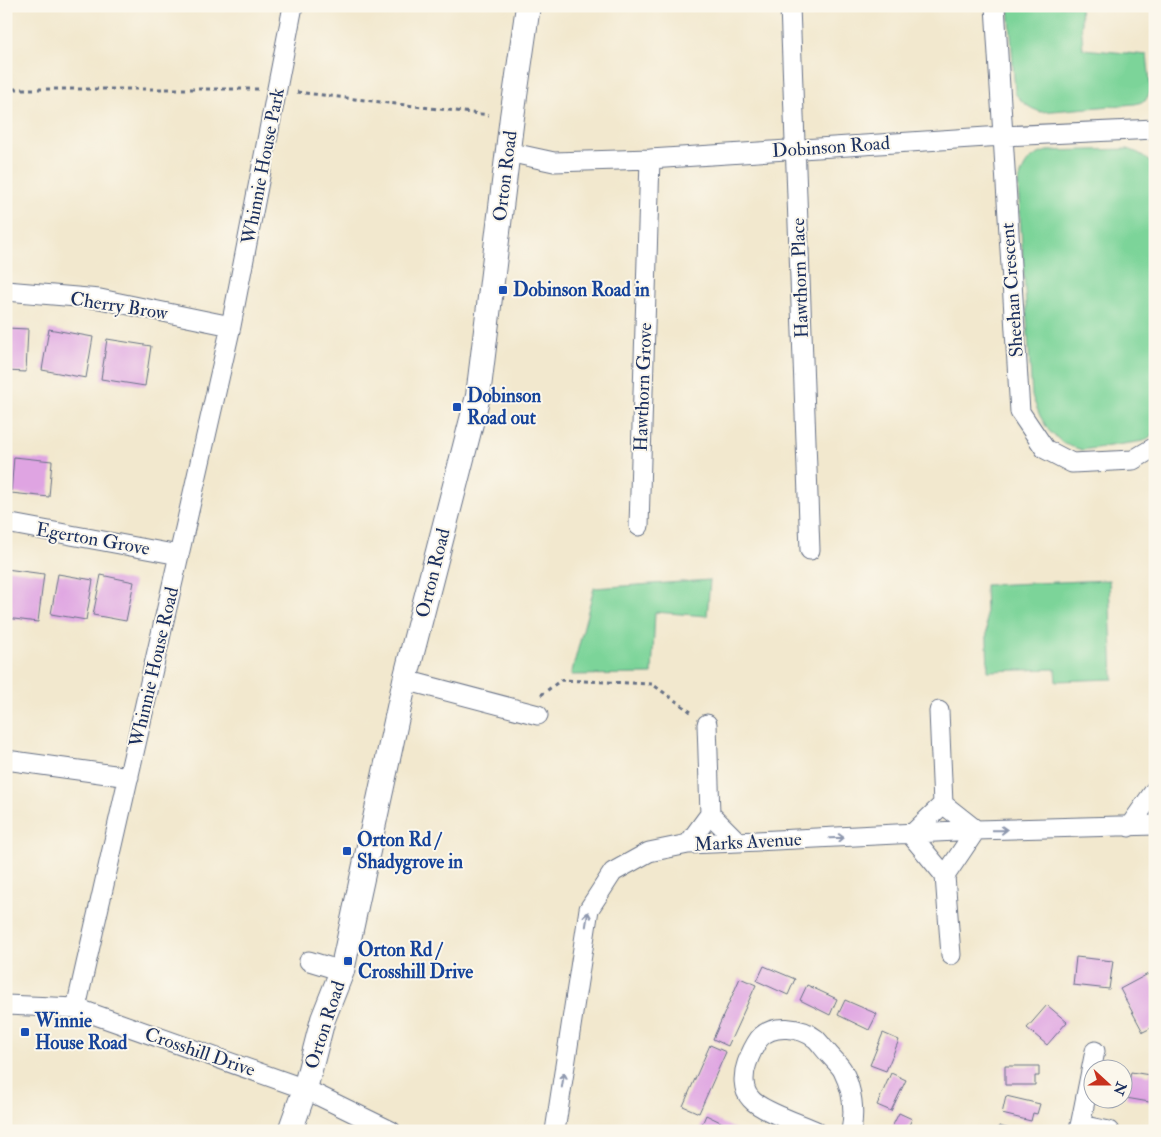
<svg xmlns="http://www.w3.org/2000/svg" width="1161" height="1137" font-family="'IM FELL Double Pica',serif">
  <rect width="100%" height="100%" fill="#fbf7ec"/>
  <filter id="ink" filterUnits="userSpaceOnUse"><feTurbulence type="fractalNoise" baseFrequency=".02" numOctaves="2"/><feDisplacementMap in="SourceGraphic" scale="10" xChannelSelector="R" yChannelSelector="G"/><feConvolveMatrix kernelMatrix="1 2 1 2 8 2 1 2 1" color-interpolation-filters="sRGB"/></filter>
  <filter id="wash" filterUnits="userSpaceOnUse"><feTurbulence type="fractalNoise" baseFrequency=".0096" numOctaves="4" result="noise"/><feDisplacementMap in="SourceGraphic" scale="20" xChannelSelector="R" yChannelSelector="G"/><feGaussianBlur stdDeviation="1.12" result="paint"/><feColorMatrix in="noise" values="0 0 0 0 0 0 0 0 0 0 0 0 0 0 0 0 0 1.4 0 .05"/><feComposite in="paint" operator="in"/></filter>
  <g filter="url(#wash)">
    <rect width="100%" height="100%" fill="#f2e8ce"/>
    <path fill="#7bd499" stroke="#4b827c" d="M1009,6H1080L1083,49L1147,55L1151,91L1145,101L1135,104L1041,112C1029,108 1022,103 1015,93Z
      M1128,149C1140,153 1148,157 1155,169V433L1144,441L1082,450L1064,444L1049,431L1040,416L1032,396L1018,184C1024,165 1027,157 1047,151Z
      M710,580L707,616L655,612L652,674L571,675L594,588Z
      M1109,580L1113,679L1056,681L1055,669L988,671L985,585Z"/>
    <g id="blocks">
      <path fill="#dfa4e2" d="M6,328L28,329L26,372L6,371Z
        M49,329L93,337L86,378L42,370Z
        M107,339L151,346L145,386L101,379Z
        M14,457L52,461L49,497L11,493Z
        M6,569L44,574L38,622L6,618Z
        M58,574L93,580L86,620L51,614Z
        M101,575L134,582L126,621L93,615Z
        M1076,957L1113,961L1109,989L1073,985Z
        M764,966L795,979L788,995L757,981Z
        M1148,974L1155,988V1026L1143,1032L1120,989Z
        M740,978L756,985L728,1046L713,1039Z
        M807,985L837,999L830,1015L800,1000Z
        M845,1000L877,1014L869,1030L838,1015Z
        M1047,1005L1067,1022L1047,1045L1027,1028Z
        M883,1033L899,1040L886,1071L870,1065Z
        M710,1045L726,1052L699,1113L683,1106Z
        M1154,1057L1155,1103L1126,1098L1131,1072L1150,1075Z
        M1005,1066H1039V1076H1035V1085H1005Z
        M891,1073L906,1080L891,1111L877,1105Z
        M1006,1096L1040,1104L1037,1114L1033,1113L1031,1121L1002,1114Z
        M899,1113L912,1119L906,1131H890Z
        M706,1115L739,1131H699Z
        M999,1126L1014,1130V1131H998Z"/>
    </g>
  </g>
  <g filter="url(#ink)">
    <use href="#blocks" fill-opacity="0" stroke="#667085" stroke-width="1"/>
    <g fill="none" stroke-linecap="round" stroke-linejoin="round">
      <g stroke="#667085" stroke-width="21">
        <path id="minor" d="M790,6L810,550
          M995,6L1020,412L1045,449L1072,463L1133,460L1155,447
          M508,152L554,162L650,159L1002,136L1155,129
          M6,291L100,299L231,326
          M6,523L179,555
          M639,526L650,159
          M405,680L538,715
          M939,711L943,804L976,830L945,876
          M6,760L129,777
          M943,804L911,835L945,876L951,955
          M710,814L738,842
          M1129,827L1155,790
          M688,844L710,814L707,724
          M309,961L342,971
          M6,1005L76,1008L305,1089L391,1131
          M76,1008L231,326L293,6
          M1080,1125L1109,1131
          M555,1131L589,909L613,872L649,852L688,844L738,842L976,830L1155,825
          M816,1131C801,1124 761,1111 751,1099C742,1090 743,1074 747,1063C750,1055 754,1046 759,1039C772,1023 801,1027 816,1039C820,1043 824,1049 828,1053C833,1059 840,1065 843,1071C852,1089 855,1111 851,1131
          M1079,1131L1095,1051"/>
      </g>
      <g stroke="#667085" stroke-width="26">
        <path id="tertiary" d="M290,1131L305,1089L323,1019L342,971L405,680L478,396L512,117L528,6"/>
      </g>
      <path stroke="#667085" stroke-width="3" stroke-dasharray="4 4" stroke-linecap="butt" d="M6,89H258
        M297,92L489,115
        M541,695L561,680L652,684L691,712"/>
      <use href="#minor" stroke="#fff" stroke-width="19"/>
      <use href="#tertiary" stroke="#fff" stroke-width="24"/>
    </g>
    <defs><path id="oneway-shaft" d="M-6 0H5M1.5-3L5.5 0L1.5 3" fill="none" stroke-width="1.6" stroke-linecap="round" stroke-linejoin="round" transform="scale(1.25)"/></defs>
    <g stroke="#8d97ae">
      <use href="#oneway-shaft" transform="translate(1000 830) rotate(-1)"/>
      <use href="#oneway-shaft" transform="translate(837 838) rotate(-2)"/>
      <use href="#oneway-shaft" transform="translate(587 919) rotate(-81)"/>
      <use href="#oneway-shaft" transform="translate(563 1080) rotate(-81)"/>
    </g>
  </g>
  <g fill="#1a4fb4" stroke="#fbf7ec" stroke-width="2">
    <rect x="498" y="285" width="10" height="10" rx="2.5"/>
    <rect x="452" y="402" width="10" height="10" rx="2.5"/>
    <rect x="342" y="846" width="10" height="10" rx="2.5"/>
    <rect x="343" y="956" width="10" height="10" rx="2.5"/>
    <rect x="20" y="1027" width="10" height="10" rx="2.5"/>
  </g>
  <g text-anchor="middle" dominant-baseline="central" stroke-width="4" stroke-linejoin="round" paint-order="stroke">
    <g font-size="19" fill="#1b2f5e" stroke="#fbf7ec">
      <text transform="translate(831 147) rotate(-4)">Dobinson Road</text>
      <text transform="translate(263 166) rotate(-79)">Whinnie House Park</text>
      <text transform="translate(505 176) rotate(-83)">Orton Road</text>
      <text transform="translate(800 278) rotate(-92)">Hawthorn Place</text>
      <text transform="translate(1012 290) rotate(-94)">Sheehan Crescent</text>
      <text transform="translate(119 306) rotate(9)">Cherry Brow</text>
      <text transform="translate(643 387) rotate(-88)">Hawthorn Grove</text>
      <text transform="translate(93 539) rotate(10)">Egerton Grove</text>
      <text transform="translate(433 573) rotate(-76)">Orton Road</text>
      <text transform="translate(154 667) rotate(-77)">Whinnie House Road</text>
      <text transform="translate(748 842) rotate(-3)">Marks Avenue</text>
      <text transform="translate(325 1025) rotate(-72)">Orton Road</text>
      <text transform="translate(200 1052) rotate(19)">Crosshill Drive</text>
    </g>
    <g font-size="19" font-weight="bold" fill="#164399" stroke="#fbf7ec" text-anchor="start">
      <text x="513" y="290">Dobinson Road in</text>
      <text x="467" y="396">Dobinson<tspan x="467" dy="22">Road out</tspan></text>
      <text x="357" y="840">Orton Rd /<tspan x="357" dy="22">Shadygrove in</tspan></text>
      <text x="358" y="950">Orton Rd /<tspan x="358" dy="22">Crosshill Drive</tspan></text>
      <text x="35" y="1021">Winnie<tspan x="35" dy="22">House Road</tspan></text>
    </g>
  </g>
  <rect width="1161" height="1137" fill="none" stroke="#fbf7ec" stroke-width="25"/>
  <g transform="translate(1108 1084) rotate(111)"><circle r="24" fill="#fbf7ec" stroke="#a1a7b3"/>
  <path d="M0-4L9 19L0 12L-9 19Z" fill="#c8321e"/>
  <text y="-8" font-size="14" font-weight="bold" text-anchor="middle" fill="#1b2f5e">N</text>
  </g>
</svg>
